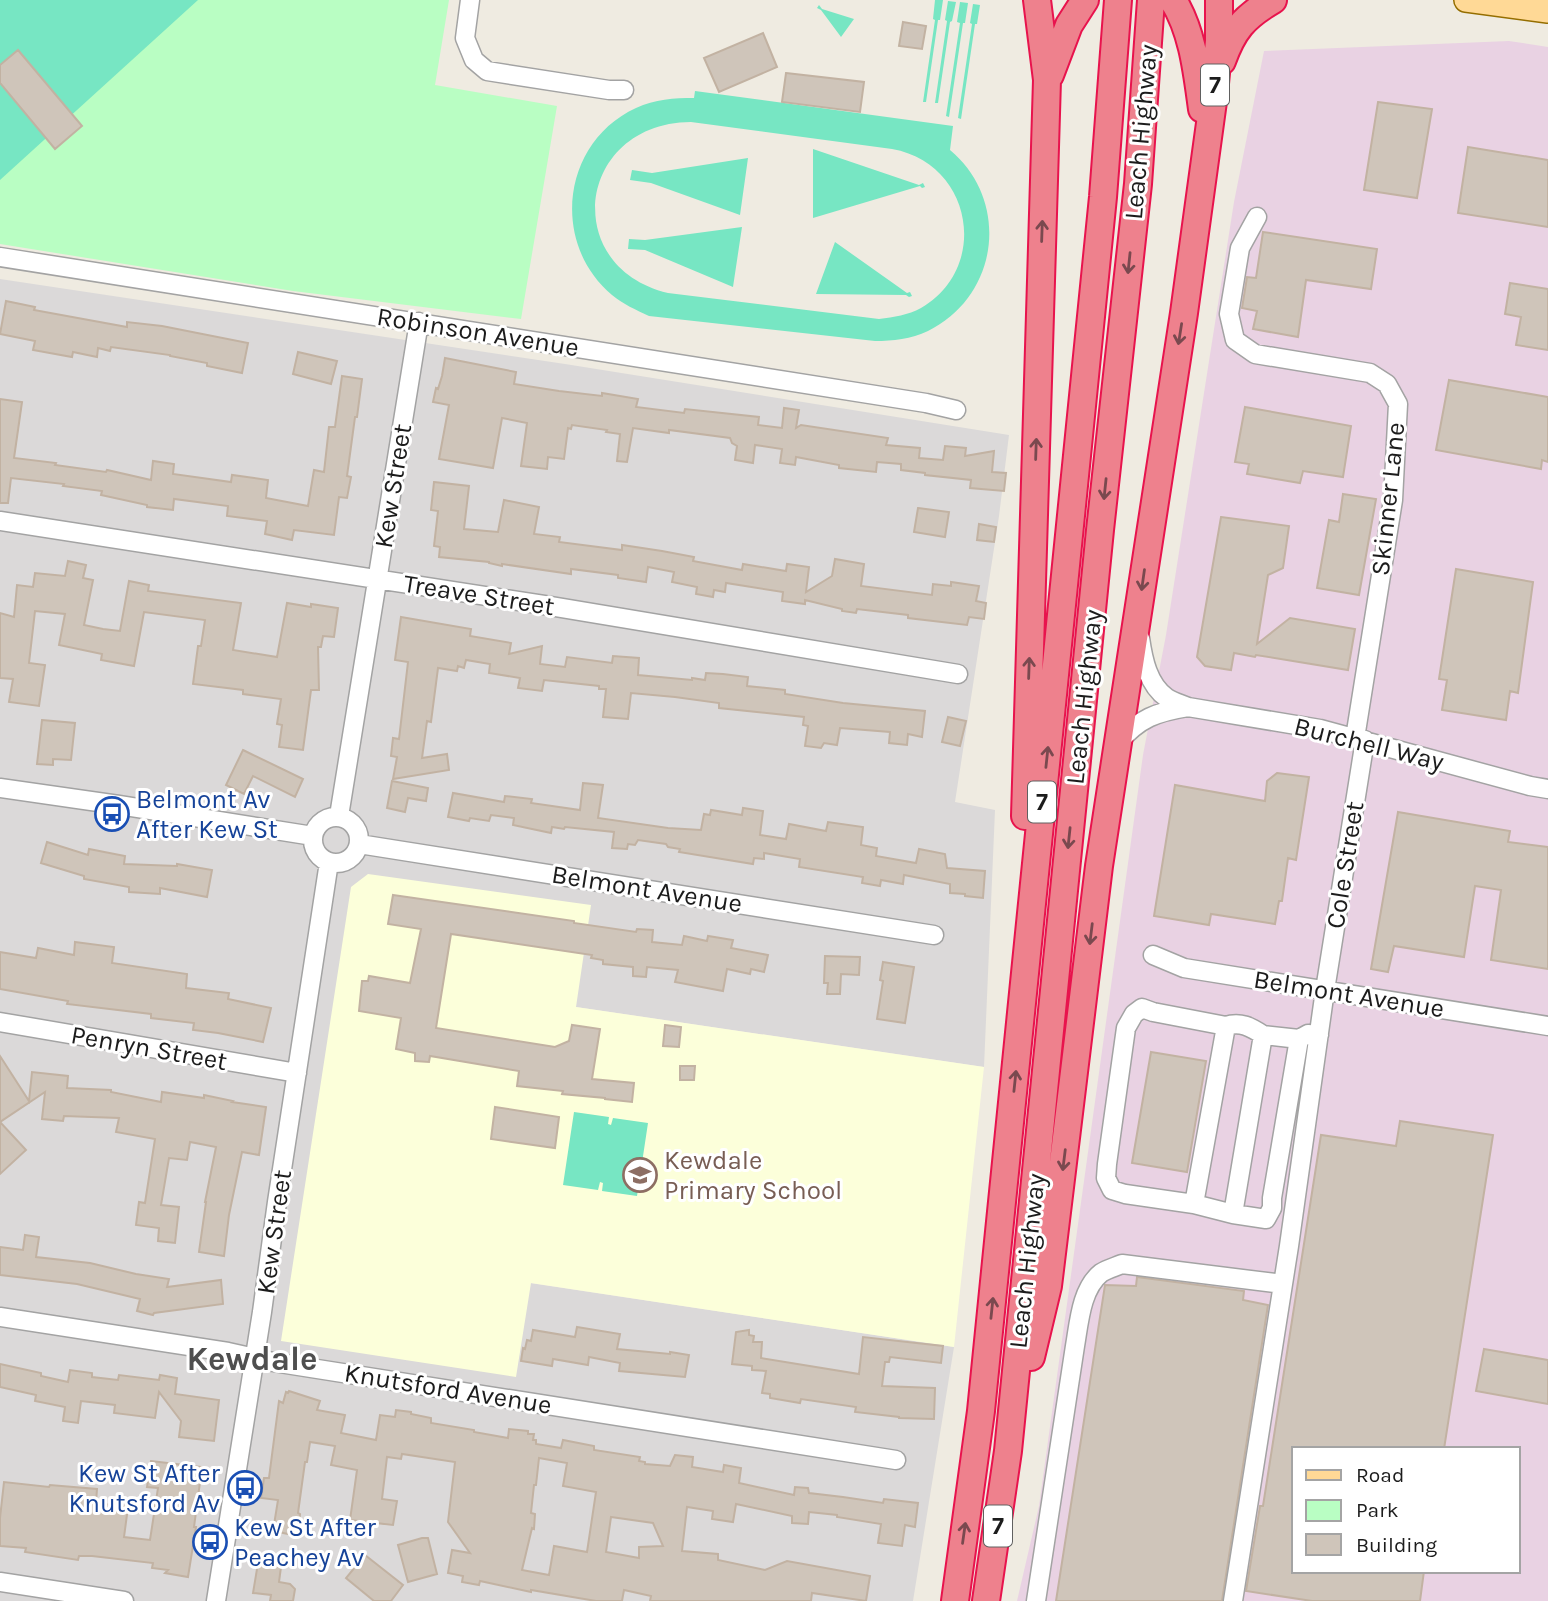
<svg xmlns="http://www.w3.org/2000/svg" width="1548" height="1601" font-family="Karla,sans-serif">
  <rect width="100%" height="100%" fill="#efebe1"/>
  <path fill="#dbd9d9" d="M0,279L565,364L1009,435L999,516L955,802L995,810L984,1067L576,1007L530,1283L954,1347L913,1601H0Z"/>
  <path fill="#e9d2e3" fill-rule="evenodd" d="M1509,41L1548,47V1601H1017L1039,1506L1143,755L1166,635L1234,202L1264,51ZM1294,1449H1518V1571H1294Z"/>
  <path fill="#fcffda" d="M368,874L591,905L576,1007L984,1067L954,1347L531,1283L516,1377L281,1341L351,887Z"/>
  <path fill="#b9fec3" d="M0,0H449L435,85L557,106L521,319L293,291L0,244Z"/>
  <path fill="#77e6c3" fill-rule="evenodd" d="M0,0H198L0,180Z
    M935,0H943L940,20H938L926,102H923L935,20L933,19Z
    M948,1L956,2L952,21L950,22L938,103H935L947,21L945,20Z
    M960,2L968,3L965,23H963L949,117L946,116L960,23L957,22Z
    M973,4L980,5L977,24H975L961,119L958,118L972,24L970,23Z
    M819,5L822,9L854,19L841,37L821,10L817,8Z
    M695,91L953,126L950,150C1011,201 999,296 928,331C911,339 893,341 875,341L649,316C636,310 623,304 612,295C550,243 562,142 636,108C655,99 674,98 694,98ZM691,122L892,149C972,163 991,267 921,308C908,315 894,317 879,319L668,293C559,267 577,123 691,122Z
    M813,149L919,185L923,183L925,187L922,188L920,186L813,218Z
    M748,158L740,215L651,183L630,180L632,170L652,173Z
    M742,227L733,287L645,250L628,249L629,239L645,240Z
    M835,242L907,293L910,292L912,296L909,297L906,295L816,294Z
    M574,1112L609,1117L608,1124L611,1125L613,1118L648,1123L637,1196L602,1191L603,1183L600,1182L598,1190L563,1185Z"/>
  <path fill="#cfc5ba" stroke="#c2b2a2" stroke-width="2" fill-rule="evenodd" d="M903,22L926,26L922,49L899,46Z
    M763,33L777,67L719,92L704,58Z
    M18,50L82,126L55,149L0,83V65Z
    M786,73L864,82L860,112L782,102Z
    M1378,102L1432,109L1417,198L1364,190Z
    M1468,147L1548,160V227L1458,213Z
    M1263,232L1377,249L1371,289L1306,280L1298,337L1253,329L1257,311L1242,308L1247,277L1256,278Z
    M1510,283L1548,289V350L1516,345L1521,317L1505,314Z
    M6,301L35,307L34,310L127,327V322L162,326L248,343L242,373L207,366V363L170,356V355L111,347L110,351L98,348L97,357L73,352L72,357L33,350L35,341L0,334Z
    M298,352L337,361L331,384L293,374Z
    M445,358L516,372L514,384L559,391L602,396V393L638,399L636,407L684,413L685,409L759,417L758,425L782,428L784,408L799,410L796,428L801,425L888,438L886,445L920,448L919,458L943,460L945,446L966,448L965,456L994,451L992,472L1006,473L1004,491L970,488L971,480L925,475V473L901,470V464L877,462L876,472L839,468V465L796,457L795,465L780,463L782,449L755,445L753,463L735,460L737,446L732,443L730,438L669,430V433L633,428L627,462L617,461L620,434L606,432L607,430L572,425L571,429L568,428L564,459L548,457L547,469L521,466L527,423L502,418L493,468L439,459L449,405L433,402L436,388L438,389L442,376Z
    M342,376L362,379L357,417H355L347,476L351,477L347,498L339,497L334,535L294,530L292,540L265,534L267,521L227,516L228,506L174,499L173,510L147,507V505L101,495L102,491L63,486L64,484L11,478L8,503H0V399L22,402L14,458L56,463L55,465L106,472L107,470L151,480L153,461L174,464L173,474L231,482L232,475L268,480L266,498L308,506L314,470L324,472L329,427H335Z
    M1449,380L1548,397V462L1542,460L1541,469L1436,450Z
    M1245,407L1351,426L1343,477L1303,471L1300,483L1247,474L1249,464L1235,462Z
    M434,482L469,486L464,529L498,532L504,500L539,507L534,534L560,537L559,542L622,550V545L662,551L694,557L693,561L742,570L743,564L786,571L787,564L809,567L806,592L832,576L835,559L864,564L861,586L932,595L933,584L951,586V582L979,586L976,601L986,603L984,619L969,617L967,625L908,618V615L857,609L856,613L842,611V609L805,600V604L782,601L783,592L726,583L725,592L714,590L713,597L696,594L697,587L672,582L674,572L648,567L646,582L618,578V575L571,569V574L502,564V566L489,563V562L439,557L440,547L434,546L438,511L431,510Z
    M1343,494L1376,499L1359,595L1317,588L1329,520L1339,522Z
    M918,508L949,512L945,537L914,532Z
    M1221,517L1289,526L1283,568L1268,575L1257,644L1290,618L1355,629L1348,670L1256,655L1255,657L1234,653L1231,670L1205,666L1197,657Z
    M979,524L996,527L994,542L977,540Z
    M68,561L86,565L83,578L93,580L84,625L103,629L120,631L129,581L149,585L148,591L241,603L233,650L277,657L287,603L311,607V604L338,608L334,637L323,636L321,647H318L319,690H311L303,750L279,747L282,725L277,724L281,699L243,694V690L193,684L198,646H201L205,620L144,612L134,666L101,660L102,654L59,645L65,614L35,611L29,663L45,665L39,706L9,702L13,679L0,678V613L14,617L17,585L33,587L35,573L65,576Z
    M1456,569L1533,582L1518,693L1510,691L1506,720L1442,710L1447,680L1439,679Z
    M401,617L471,629L470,636L511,643L509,654L542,646L540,664L565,667L567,657L612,663L613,656L639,658L638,675L692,680V678L705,680L706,673L723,674L748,677L747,686L785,690V694L843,703L925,711L922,737L908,734L907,745L889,743L890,732L840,728L837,745L824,743L821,748L805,746L808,726L803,725L804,717L719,708V703L675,697L631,693L628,719L603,717L606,689H599V686L544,680L542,691L518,688L520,678L489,673L490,664L466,660L464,668L458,666L457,671L438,668L431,722L427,721L422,758L447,754L449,770L393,779L397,757L391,756L393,738L399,739L408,662L395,660Z
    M948,717L966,721L960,746L942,742Z
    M42,720L75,723L71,760L53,759V765L37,764Z
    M243,750L303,779L295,797L253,776L244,794L226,785Z
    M1277,773L1309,777L1296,860L1288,858L1282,901H1279L1275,924L1211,914L1209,925L1154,916L1175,785L1265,801L1267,781Z
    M392,781L428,788L426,801L408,798L405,812L387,808Z
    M583,783L603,785L598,818L668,828L701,830L704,814L710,815L711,810L742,815L743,808L763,811L760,835L786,839L789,824L826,831L828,822L863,827L861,845L877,848L876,856L916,863L919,849L945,854L947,868L985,871L983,898L965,896V894L950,893V884L904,875L903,884L881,880L880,886L862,883L863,877L799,867L800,859L764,853V859L754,858L753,864L679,852L680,849L668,847L666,844L638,840L635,845L628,844L627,849L612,848L614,832L565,827L564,829L552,827L551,833L513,825L514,818L491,815L489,821L470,818L469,821L448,817L453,793L504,802L505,796L532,799L531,803L580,810Z
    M1398,812L1510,831L1508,842L1548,847V969L1491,960L1501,890L1475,886L1464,957L1394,946L1388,972L1371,969Z
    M47,842L88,855L89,849L125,856L124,864L177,866V864L212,870L207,897L160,888V894L129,892V887L84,879V876L41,863Z
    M393,895L574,921V923L636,932L637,929L653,930L652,942L682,945L684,936L707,941L708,936L733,940L731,948L768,955L764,972L751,969L750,974L727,969L723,991L675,982L678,970L647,967L646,977L633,976V967L603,964V960L591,958L592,955L451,934L436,1028L555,1047L569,1041L572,1025L600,1029L592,1079L634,1083L632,1102L605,1099V1098L562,1094L563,1091L517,1086L519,1071L430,1056L429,1062L415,1061V1053L396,1049L401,1018L359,1011L362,981H368L369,976L410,983L421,929L388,924Z
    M75,942L114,947L112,963L187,974L186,988L229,993L228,999L271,1008L263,1042L218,1033L193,1030L194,1023L151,1018V1014L67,1004L68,1001L0,989V952L36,958L38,948L74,955Z
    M825,956L860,957L859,975L841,974L840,994H827L828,983H824Z
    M883,962L914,967L905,1023L877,1019L883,981L880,980Z
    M665,1025L681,1027L679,1047L663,1046Z
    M1151,1052L1206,1061L1187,1172L1132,1163Z
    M0,1056L29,1101L32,1072L68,1076L67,1088L111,1090V1092L161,1102L162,1092L204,1098V1095L233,1101L232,1102L266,1107L259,1155L242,1152L229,1215L224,1256L199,1252L206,1202H205L216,1147L190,1142L187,1160L169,1158L161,1205L179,1207L175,1243L158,1241L159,1228L136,1225L139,1202L145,1203L155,1139L116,1132L119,1118L64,1116L63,1121L42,1119L45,1092L0,1122Z
    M680,1066H695L694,1080H680Z
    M495,1107L559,1117L555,1148L491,1139Z
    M1400,1121L1493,1135L1444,1449H1294V1571H1424L1420,1601H1312L1246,1591L1260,1506H1263L1321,1135L1396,1146Z
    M0,1122L26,1150L0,1174Z
    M25,1235L39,1237L36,1257L90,1263L136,1274L169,1279L167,1287L221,1280L223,1304L154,1313L153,1315L137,1311L140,1299L77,1284L0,1275V1247L23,1250Z
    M1137,1277L1244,1291L1243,1300L1268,1305L1222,1601H1056L1105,1285L1136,1286Z
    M577,1327L620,1334L617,1349L670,1354V1352L689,1355L685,1377L619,1371L620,1363L589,1357L588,1365L553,1359L552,1366L521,1361L523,1348L525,1349L527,1340L531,1341L533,1330L575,1337Z
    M749,1330V1335L754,1336L753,1342H762L761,1358L859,1374L863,1337L943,1346L941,1363L890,1357L889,1362H885L882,1386L935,1388L934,1419L899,1418V1417L855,1412L856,1407L801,1399L800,1403L770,1398V1394L762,1393L766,1371L752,1370V1366L732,1364L736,1332Z
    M1484,1349L1548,1360V1404L1476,1391Z
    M0,1364L41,1373V1376L68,1382L70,1370L92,1373V1377L118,1380L119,1375L159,1380L160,1375L177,1378L175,1394L219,1400L214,1441L179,1437L181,1421L159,1392L155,1418L114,1413L115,1405L81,1401L78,1423L63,1421L65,1407L35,1401L36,1395L0,1387Z
    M289,1391L320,1401L317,1410L345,1415L341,1433L376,1440L380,1415L395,1417L396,1410L411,1412V1414L431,1418V1423L474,1430V1432L508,1438L509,1429L528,1431V1434H534L533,1440H536V1444L561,1448L563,1440L594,1446V1450L640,1457L639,1461L645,1462V1464L670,1466L675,1455L693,1457L692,1467L723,1472L724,1465L741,1468L739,1483L794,1495L795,1487L808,1488L809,1493L843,1497L883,1503L884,1499L918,1503L915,1527L905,1525L902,1546L878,1543L881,1524L837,1517V1515L809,1512L808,1524L792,1523V1516L736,1504L733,1522L712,1519L713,1511L687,1507L682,1551L718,1554V1560L765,1570L787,1561L870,1576L866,1601L812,1593L811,1601H650L651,1596L624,1590L622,1601H596L531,1590V1592L480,1581L479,1585L462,1582L463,1576L448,1573L452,1550L470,1553L448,1522L455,1462L402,1454L401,1459L387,1457L382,1499L397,1501L393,1525L350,1520L357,1470L331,1465L335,1446L310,1442L307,1462H305L298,1513L300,1514L298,1536L273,1531L278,1500L261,1498L264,1478H269L279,1401L283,1403L286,1392L288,1393ZM539,1458L567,1463L563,1486L596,1492L587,1552L554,1546L549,1575L522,1570L532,1528L534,1529L535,1514L531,1513L534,1485H536ZM611,1517L653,1523L663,1546L639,1547V1558L606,1552Z
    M151,1461L202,1467L194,1527H196L188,1577L165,1573L168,1570L152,1568L153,1563L92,1556H79L78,1560L25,1552L26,1548L0,1546V1518L4,1482L49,1487L50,1485L97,1489L96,1503L128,1507L124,1537L150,1540L158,1488L147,1487Z
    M422,1538H428L437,1574L408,1582L398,1545Z
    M365,1555L403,1585L391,1601H374L346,1578Z
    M258,1563L281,1567L279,1582L290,1584L295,1589L293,1601H270L271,1595L253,1593Z"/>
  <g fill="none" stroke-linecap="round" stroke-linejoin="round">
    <g stroke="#a3a3a3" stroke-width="21">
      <path id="minor" d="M470,0L465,38L474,60L487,71L609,90H624
        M1257,217L1240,248L1229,314L1235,340L1255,354L1370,373L1387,384L1398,404L1393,500L1355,738
        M0,257L926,403L956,410
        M0,521L544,605L958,674
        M1140,638C1143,659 1148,685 1167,698C1173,702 1181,704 1188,707L1320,729L1530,786L1548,789
        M1118,743C1139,718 1157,712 1188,707
        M0,788L119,805L313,836
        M339,816L419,322
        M313 840a23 23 0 1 1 46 0a23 23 0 1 1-46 0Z
        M359,844L934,935
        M1153,955L1184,968L1548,1026
        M0,1022L297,1073
        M1263,1035L1299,1039
        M1194,1204L1125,1194L1112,1190L1106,1178L1107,1164L1126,1028L1134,1014L1142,1008L1153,1012L1226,1026
        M1233,1214L1194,1204L1226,1026C1240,1021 1251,1027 1263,1035L1233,1214L1266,1219L1272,1208V1198L1299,1039L1308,1034L1319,1035
        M0,1317L228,1352L273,1362L896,1460
        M0,1582L124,1601
        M216,1601L262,1312L277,1202L329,862
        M1036,1601L1075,1346C1079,1323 1081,1289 1101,1273C1107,1269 1115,1267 1122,1264L1283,1284
        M1233,1601L1289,1246L1325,990L1365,740"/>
    </g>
    <g stroke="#956e00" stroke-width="26">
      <path id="major" d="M1466,0L1548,11"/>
    </g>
    <g stroke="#e8134d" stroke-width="30">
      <path id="highway" d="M1173,0C1193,32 1197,73 1202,109
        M1222,61C1233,30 1244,17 1273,0
        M1050,75L1069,25L1085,0
        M1025,816L1047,80L1037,0
        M1031,1357L1048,1286L1099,866L1184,313L1214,94L1219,41V0
        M955,1601L981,1411L1103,197L1118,0
        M986,1601L1008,1451L1100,530L1138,184L1151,0"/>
    </g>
    <use href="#minor" stroke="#fff" stroke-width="18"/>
    <use href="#major" stroke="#ffd996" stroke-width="23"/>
    <use href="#highway" stroke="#ee818d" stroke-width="26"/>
  </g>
  <defs><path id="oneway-shaft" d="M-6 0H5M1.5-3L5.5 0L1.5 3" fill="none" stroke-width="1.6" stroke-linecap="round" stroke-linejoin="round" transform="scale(1.75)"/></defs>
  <g stroke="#7a494f">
    <use href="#oneway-shaft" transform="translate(1042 231) rotate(-88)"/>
    <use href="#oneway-shaft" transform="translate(1129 263) rotate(96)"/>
    <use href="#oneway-shaft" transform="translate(1180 334) rotate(99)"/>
    <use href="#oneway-shaft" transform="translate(1036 449) rotate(-88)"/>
    <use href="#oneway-shaft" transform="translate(1105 489) rotate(96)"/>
    <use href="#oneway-shaft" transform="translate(1143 580) rotate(98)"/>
    <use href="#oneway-shaft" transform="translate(1029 668) rotate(-88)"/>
    <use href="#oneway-shaft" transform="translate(1047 757) rotate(-84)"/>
    <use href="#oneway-shaft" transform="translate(1069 838) rotate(96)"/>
    <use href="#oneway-shaft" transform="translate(1091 934) rotate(97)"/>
    <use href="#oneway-shaft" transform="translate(1015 1081) rotate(-84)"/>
    <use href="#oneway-shaft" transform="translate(1064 1160) rotate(97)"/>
    <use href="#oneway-shaft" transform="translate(992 1308) rotate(-84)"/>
    <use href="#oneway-shaft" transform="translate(964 1533) rotate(-82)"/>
  </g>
  <defs>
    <g id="bus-ring" transform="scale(1.75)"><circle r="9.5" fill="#fff" stroke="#1a4fb4" stroke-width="1.5"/><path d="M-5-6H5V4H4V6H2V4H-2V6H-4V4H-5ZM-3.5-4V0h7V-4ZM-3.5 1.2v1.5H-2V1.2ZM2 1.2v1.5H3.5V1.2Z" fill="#1a4fb4"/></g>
    <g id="school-ring" transform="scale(1.75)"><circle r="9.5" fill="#fff" stroke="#8d6e63" stroke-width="1.5"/><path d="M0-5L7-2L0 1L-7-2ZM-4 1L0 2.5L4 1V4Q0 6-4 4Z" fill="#8d6e63"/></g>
  </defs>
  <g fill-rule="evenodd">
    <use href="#bus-ring" x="112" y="814"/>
    <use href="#school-ring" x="640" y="1175"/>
    <use href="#bus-ring" x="245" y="1488"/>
    <use href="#bus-ring" x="210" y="1542"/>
  </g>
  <g text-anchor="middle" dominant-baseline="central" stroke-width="6" stroke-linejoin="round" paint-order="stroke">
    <g fill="#fff" stroke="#606060" stroke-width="2">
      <rect x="1201" y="64.5" width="28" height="41" rx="5"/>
      <rect x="1028" y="781.5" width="28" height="41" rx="5"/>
      <rect x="984" y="1505.5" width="28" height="41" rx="5"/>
    </g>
    <g font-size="24" font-weight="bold" fill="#1c1c1c">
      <text x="1215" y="85">7</text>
      <text x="1042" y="802">7</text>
      <text x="998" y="1526">7</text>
    </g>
    <g font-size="26" fill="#1c1c1c" stroke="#fff">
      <text transform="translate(1141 132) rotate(-85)">Leach Highway</text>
      <text transform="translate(478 332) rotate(9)">Robinson Avenue</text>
      <text transform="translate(393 486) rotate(-81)">Kew Street</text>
      <text transform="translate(1388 499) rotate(-84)">Skinner Lane</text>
      <text transform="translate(479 595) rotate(9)">Treave Street</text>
      <text transform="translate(1084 697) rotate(-84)">Leach Highway</text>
      <text transform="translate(1369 744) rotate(14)">Burchell Way</text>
      <text transform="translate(1345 865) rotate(-81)">Cole Street</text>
      <text transform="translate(647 889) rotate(9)">Belmont Avenue</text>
      <text transform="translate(1349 994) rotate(9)">Belmont Avenue</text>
      <text transform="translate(149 1048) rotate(10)">Penryn Street</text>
      <text transform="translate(274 1232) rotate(-82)">Kew Street</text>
      <text transform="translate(1027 1261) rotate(-84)">Leach Highway</text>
      <text transform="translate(448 1389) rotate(9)">Knutsford Avenue</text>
    </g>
    <g font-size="26" fill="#164399" stroke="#fff" text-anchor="start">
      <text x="136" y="799">Belmont Av<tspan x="136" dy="30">After Kew St</tspan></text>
      <text x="220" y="1473" text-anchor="end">Kew St After<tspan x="220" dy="30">Knutsford Av</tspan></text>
      <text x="234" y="1527">Kew St After<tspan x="234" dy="30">Peachey Av</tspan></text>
    </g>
    <g font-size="26" fill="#785e54" stroke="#fff" text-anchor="start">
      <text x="664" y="1160">Kewdale<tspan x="664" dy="30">Primary School</tspan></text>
    </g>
    <g font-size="33" font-weight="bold" fill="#4f4f4f" stroke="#fff">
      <text x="252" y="1359">Kewdale</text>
    </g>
  </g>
  <rect x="1292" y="1447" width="228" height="126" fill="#ffffff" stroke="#a4a4a4" stroke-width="2"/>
  <rect x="1306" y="1470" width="35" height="10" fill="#ffd996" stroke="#a4a4a4" stroke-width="2"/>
  <text x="1356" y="1482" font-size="21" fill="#1c1c1c">Road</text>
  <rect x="1306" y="1500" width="35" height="21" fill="#b9fec3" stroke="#a4a4a4" stroke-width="2"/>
  <text x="1356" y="1517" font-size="21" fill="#1c1c1c">Park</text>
  <rect x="1306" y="1534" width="35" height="21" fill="#cfc5ba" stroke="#a4a4a4" stroke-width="2"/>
  <text x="1356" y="1552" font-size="21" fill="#1c1c1c">Building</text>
</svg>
